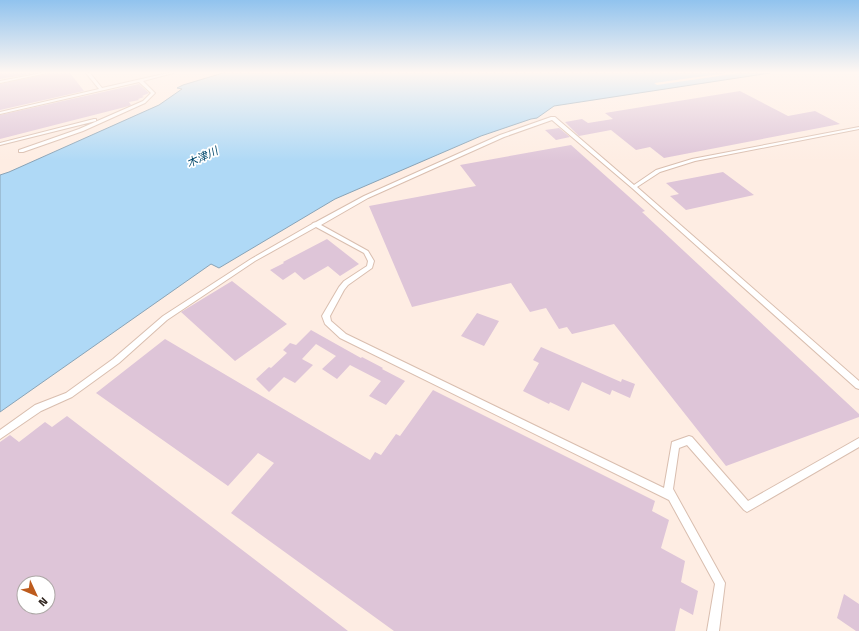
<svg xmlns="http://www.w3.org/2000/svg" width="859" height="631" font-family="'Titillium Web','Noto Sans JP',sans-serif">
  <rect width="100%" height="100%" fill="#feede3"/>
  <path fill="#afd9f6" stroke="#89a3b6" d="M223,73H770L554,106L537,118L531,119L481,136L335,199L219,268L211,264L0,412V175L9,172L159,105L182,89L177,88L183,85Z"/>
  <path fill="#feede3" d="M727,73H739L657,85L654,83Z"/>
  <path fill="#dec5d8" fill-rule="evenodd" d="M0,73H36L0,79Z
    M48,73H70L84,91L0,110V84L47,74Z
    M139,84L149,93L142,96L144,97L138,99L139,100L129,102L131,105L129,106L0,139V115Z
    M740,91L788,116L815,111L840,124L664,158L650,147L636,150L611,130L579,136L565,122L582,119L588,123L613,119L605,113Z
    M559,128L570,137L556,140L545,130Z
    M571,145L645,211L642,212L859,414V417L726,466L614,324L572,334L567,327L559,329L546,308L530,312L511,283L412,307L369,206L476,186L460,165Z
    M723,172L754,195L686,210L670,196L679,194L666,183Z
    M327,239L359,264L340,276L328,266L304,280L295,272L283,280L270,270L284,263L283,262Z
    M232,281L287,324L235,361L181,312Z
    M477,313L499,321L484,346L461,336Z
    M311,330L361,358L362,357L383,368L382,369L405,381L386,405L369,396L381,381L350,365L337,379L322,369L336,356L316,344L302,359L313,365L295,383L284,377L269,392L256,379L269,367L271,368L287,353L283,350L290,343L296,345Z
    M165,339L370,460L375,452L381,455L396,434L400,436L433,390L655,501L652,511L669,520L661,548L685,561L681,582L698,591L693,615L680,608L675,631H394L231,513L274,463L258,453L228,486L96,393Z
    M541,347L621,382L622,379L635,384L630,398L612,390L610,395L582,382L569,411L550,402L549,404L523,391L539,363L533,360Z
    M67,416L348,631H0V442L10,435L19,442L45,422L52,427ZM24,583H48V607H24Z
    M844,594L859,604V631H856L837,618Z"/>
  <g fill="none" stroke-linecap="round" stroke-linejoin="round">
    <g stroke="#d9beaf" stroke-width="2">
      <path id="lane" d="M42,73H47L0,83V81Z
        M86,73H90L102,88L168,73H173L143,81L155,93L145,103L83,131L23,152H19V150L79,129L143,101L151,93L139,82L0,114V112L99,89Z
        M551,117H555L634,185L656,170L692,159L859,127V129L695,161L660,172L637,187L859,381V389L856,388L632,188L552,120L504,137L368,198L321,225L368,251L374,261L372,268L348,285L344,290L330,316L331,321L346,334L664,488L672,442L689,436L692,437L748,501L859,438V447L747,512L744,510L687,445L679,448L673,489L725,583L719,631H707L715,584L669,500L340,338L325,324L322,316L339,287L344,281L367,266L368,261L364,253L316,227L255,261L167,320L119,363L72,397L41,411L0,439V430L35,405L66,393L113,359L163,316L251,259L312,224L313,223L316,222L364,196L500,135Z
        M94,119H96V121L0,145V143Z"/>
    </g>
    <use href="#lane" fill="#fff" fill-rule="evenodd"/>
  </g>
  <linearGradient id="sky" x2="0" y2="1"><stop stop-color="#91c3ee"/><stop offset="0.45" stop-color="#fff7f2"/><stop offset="1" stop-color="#fff7f2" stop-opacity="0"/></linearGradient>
  <rect width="859" height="161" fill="url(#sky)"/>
  <g text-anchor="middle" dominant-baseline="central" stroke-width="3.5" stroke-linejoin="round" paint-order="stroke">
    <g font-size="11" font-style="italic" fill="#064b6e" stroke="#fff">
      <text transform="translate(202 157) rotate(-25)">木津川</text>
    </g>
  </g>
  <g transform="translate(36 595) rotate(134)"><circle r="19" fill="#ffffff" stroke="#ada8a6"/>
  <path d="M0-3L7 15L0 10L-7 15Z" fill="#bd5b1d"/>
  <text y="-6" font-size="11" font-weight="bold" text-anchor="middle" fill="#312620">N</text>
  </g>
</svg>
